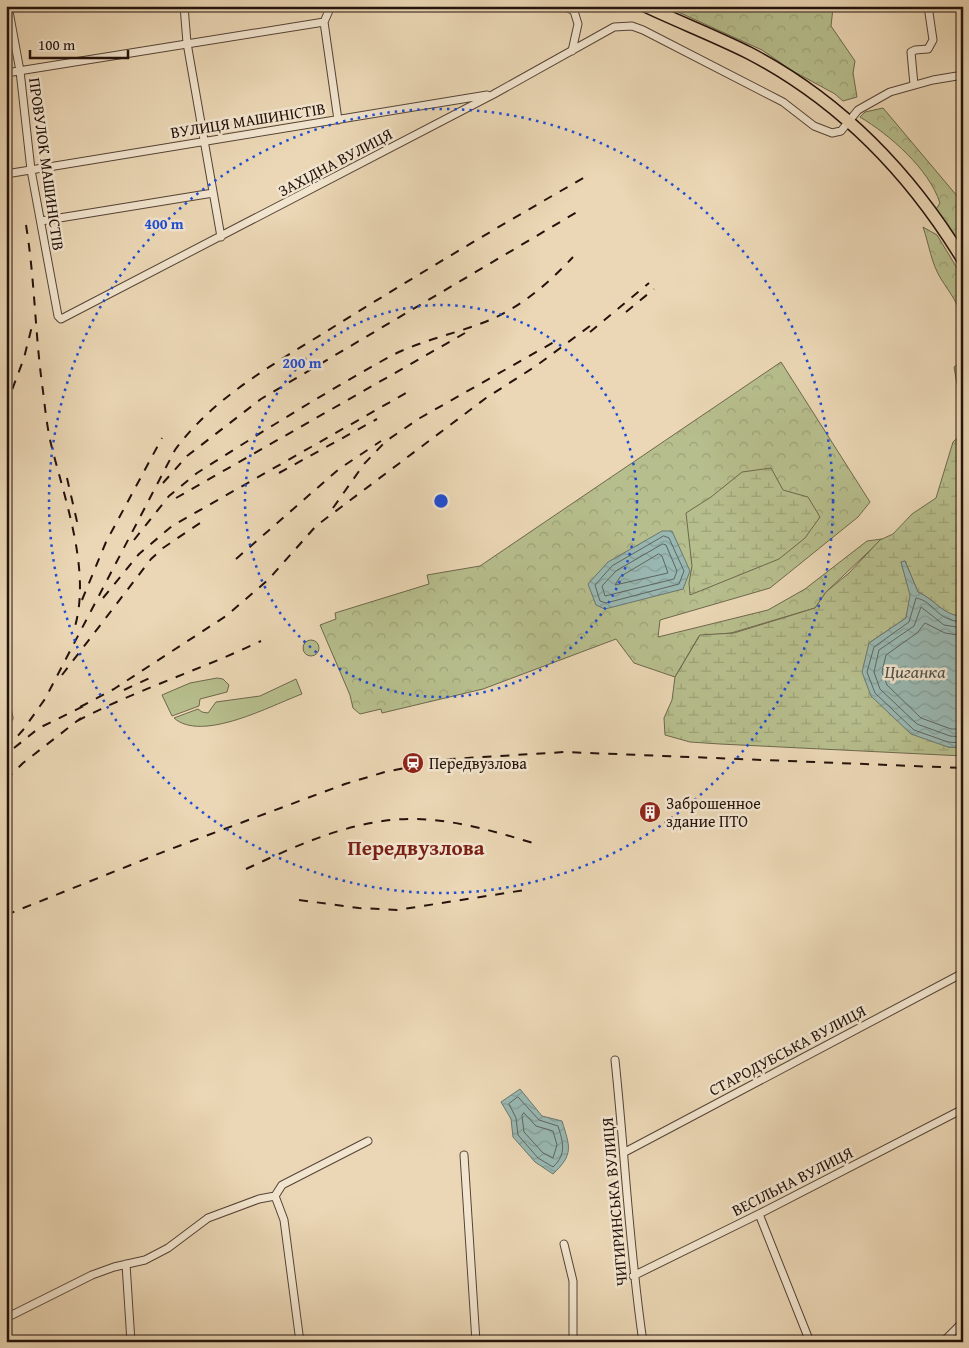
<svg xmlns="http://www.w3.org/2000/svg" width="969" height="1348" font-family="'Gentium Book Plus',serif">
  <defs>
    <pattern id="forest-crowns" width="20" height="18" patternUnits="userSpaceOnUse" patternTransform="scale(1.25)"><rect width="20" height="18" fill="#b7be8d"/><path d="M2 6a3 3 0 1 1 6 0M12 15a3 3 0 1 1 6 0" fill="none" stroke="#9da278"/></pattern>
    <pattern id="wetland-marsh" width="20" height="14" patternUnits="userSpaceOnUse" patternTransform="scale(1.25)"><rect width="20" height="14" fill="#b7be8d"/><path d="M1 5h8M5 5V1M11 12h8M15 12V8" fill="none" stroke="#9da278"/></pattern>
    <pattern id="water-waves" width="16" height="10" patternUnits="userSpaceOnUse" patternTransform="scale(1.25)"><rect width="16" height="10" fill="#99b8b2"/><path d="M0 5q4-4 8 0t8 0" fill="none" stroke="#849d98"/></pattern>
  </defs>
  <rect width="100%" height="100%" fill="#ebd7b5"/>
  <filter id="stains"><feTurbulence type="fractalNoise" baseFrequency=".004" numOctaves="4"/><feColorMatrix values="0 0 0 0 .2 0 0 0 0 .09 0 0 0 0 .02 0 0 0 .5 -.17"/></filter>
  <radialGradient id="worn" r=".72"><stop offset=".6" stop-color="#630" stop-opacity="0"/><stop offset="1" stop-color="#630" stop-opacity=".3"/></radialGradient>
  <path fill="#b7be8d" stroke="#6d684c" d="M303 648a8 8 0 1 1 16 0a8 8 0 1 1-16 0Z
    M217,678L223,679L229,685L227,692L200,699L199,706L172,716L162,695L190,683Z
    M296,679L302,694C272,705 202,743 174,718L198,709L202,712L208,713L216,702L260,696Z"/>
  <path fill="url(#forest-crowns)" stroke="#6d684c" d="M665,6H856L833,8L831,26L855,61L853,73L857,97L843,101L835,94L791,70L762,50Z
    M883,108L963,203V253L935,211L940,203C929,169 890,135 860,117L865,112Z
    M923,227L937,235L963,278V321C959,304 950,293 941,279C931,263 929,244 923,227Z
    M963,360V418L954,367Z
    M781,362L870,502L858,517L770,588L660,620L658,637L768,610L805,589L867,541L882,539L826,592L815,608L731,633L699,636L675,677L634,663L616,639L483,689L382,713L381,709L360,714L353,708L350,695L320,625L336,619L335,613L429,584L427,575L480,566Z"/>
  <path fill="url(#wetland-marsh)" stroke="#6d684c" d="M963,432V617C940,614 937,601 918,592L905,561L901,562L911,595L906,618L869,643L948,747L963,748V756L720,744L690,742L665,735L664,718L672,700L675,677L700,635L734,633L815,608L826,592L849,573L880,540L893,534L912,514L936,498L953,442Z
    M771,468L783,490L808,497L820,517L805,538L779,559L690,595L689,583L692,566L686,513L711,497L742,472Z"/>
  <path fill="url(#water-waves)" stroke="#6a766f" d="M662,531H672L690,571L683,589L605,609L596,605L588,584L608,562Z
    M905,561L918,592C937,601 941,614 963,617V748L948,747L911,734L871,696L862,672L869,643L906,618L910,595L901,562Z
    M520,1089L542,1116L562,1121C570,1147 574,1154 553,1174L535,1162L513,1137L511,1119L501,1102Z"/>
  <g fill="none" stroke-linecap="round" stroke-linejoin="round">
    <path stroke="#5e655e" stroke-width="1" d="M664,536L669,538L684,571L679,584L606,603L600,601L595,585L612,566Z
      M663,544L666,545L677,571L674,579L605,596L602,586L616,571Z
      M659,554L662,556L668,573L615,585L620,577Z
      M963,622C934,620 936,602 916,598L909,622L874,647L867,672L875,693L914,730L948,742L963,743
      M963,628L944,625L921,607L914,626L879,650L874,672L880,689L917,724L950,736L963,737
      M963,636L945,633L925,623L917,633L886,655L882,672L887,685L921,718L951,729H963
      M518,1097L539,1120L558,1126C563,1142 567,1154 553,1167L538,1158L518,1135L516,1118L509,1104Z
      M524,1113L536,1126L553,1131L557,1145L553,1158L543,1153L524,1132L522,1116Z"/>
    <g stroke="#554336" stroke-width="9">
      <path id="minor" d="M8,6L20,71L31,170L58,316L61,319L494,94L614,27L632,26L643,30L783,102L814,126L832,133L841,131L858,110L890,92L933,80L963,75
        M184,6L187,43L221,237
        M564,6L574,11L578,24L572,51
        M324,22L338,120
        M6,73L324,22L331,6
        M914,85L911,52L915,50L928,49L933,40L928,6
        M6,174L487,95
        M41,221L213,193
        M6,703L9,718L6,723
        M615,1060C625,1154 629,1248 643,1342
        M625,1152L963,973
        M464,1155L476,1342
        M275,1196L284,1220L300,1342
        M759,1214L810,1342
        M564,1244L573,1281V1342
        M126,1264L131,1342
        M633,1276L759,1214L963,1109
        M6,1318L92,1275L114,1267L145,1260L168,1248L208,1218L259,1199L275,1196L282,1185L368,1141
        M943,1342L963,1322"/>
    </g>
    <g stroke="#23120b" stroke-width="14">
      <path id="trunk" d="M645,6C679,22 715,36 749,53C839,100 910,173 963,260"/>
    </g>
    <use href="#minor" stroke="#f2e5cf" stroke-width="7"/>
    <use href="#trunk" stroke="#ebd7b5" stroke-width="11"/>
    <path stroke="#23120b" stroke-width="2" stroke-dasharray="9 9" stroke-linecap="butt" d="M26,225C35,280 35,336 43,391C45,408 47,427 51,444C65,501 93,575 73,633
      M626,312L654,289
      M590,332L649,283
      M6,406L24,358L33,322
      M6,435L13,400
      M279,473L377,419
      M67,478L78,526
      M163,483L187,456L261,399L577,212
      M176,498L465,333
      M333,508L364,464L386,441L420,418L554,342
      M6,517L11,547
      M134,540L169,496L197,473C260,433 324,393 389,357C419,341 454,334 485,322C520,308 548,284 573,257
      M236,559L339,469L381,441
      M103,598L139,554L172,526L413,389
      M82,600L106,542L162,438
      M62,675L151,559L163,548L200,523
      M124,690L156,675
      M80,707L114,689L226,616L268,580L316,526L486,398L536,366L594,323
      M77,721C136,690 200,670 261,641
      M14,748L39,728L86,705
      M6,749L23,730L45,699L175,450C215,395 278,362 335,326C417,275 501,225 585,177
      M6,780L23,763L81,718
      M246,869C304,842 367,813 432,820C467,823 500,833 533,843
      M299,900L359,908L397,910L525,890
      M6,915L168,850L345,784L385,772L451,759L565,752L963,768"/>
  </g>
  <g fill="none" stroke="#1d4ed8" stroke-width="2.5" stroke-dasharray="2.5 5">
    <circle cx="441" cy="501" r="196"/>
    <circle cx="441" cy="501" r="392"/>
  </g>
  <defs>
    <g id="station-disc" transform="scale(1.125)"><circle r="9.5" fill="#8f2418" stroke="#f2e5cf"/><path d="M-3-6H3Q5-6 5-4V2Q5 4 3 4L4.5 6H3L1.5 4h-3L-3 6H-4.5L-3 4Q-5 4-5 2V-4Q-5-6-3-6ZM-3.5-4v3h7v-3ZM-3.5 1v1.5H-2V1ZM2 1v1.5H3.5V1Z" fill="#fff"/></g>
    <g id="building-disc" transform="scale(1.125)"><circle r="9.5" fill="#8f2418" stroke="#f2e5cf"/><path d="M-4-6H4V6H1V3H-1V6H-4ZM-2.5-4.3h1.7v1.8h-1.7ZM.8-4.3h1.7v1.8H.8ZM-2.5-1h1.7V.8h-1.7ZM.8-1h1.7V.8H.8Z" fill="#fff"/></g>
  </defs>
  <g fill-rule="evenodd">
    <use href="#station-disc" x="413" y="763"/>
    <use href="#building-disc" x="650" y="812"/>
  </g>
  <g text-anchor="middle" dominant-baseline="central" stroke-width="5" stroke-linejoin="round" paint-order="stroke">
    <g font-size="16" fill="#23120b" stroke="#f2e5cf">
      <text transform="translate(248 120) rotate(-9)">ВУЛИЦЯ МАШИНІСТІВ</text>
      <text transform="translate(335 162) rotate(-28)">ЗАХІДНА ВУЛИЦЯ</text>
      <text transform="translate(47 164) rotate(82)">ПРОВУЛОК МАШИНІСТІВ</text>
      <text transform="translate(787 1050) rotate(-28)">СТАРОДУБСЬКА ВУЛИЦЯ</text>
      <text transform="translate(792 1181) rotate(-27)">ВЕСІЛЬНА ВУЛИЦЯ</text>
      <text transform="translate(614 1202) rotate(-95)">ЧИГИРИНСЬКА ВУЛИЦЯ</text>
    </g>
    <g font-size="16" fill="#23120b" stroke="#f2e5cf" text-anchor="start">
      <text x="429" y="763">Передвузлова</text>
      <text x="666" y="803">Заброшенное<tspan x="666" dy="18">здание ПТО</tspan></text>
    </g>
    <g font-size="18" font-style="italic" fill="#4c4c45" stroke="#f2e5cf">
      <text x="915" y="671">Циганка</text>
    </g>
    <g font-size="21" font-weight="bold" fill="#7a1f14" stroke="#f2e5cf">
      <text x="416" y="847">Передвузлова</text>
    </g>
  </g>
  <circle cx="441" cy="501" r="8" fill="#1d4ed8" stroke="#f2e5cf" stroke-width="2.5"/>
  <g font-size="15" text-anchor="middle" font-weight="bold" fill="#1d4ed8" stroke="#f2e5cf" stroke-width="5" stroke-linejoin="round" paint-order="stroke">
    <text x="164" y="229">400 m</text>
    <text x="302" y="368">200 m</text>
  </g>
  <rect width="969" height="1348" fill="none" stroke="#ebd7b5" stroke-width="25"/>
  <rect x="8" y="8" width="954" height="1333" fill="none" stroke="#23120b" stroke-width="2.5"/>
  <rect x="12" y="12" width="944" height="1323" fill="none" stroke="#23120b"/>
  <path d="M30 50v8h98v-8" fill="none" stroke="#23120b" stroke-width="2.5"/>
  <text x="38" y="50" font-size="15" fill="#23120b" stroke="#f2e5cf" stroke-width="4" paint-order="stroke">100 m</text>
  <rect width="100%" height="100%" filter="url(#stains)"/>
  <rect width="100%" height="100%" fill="url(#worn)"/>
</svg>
